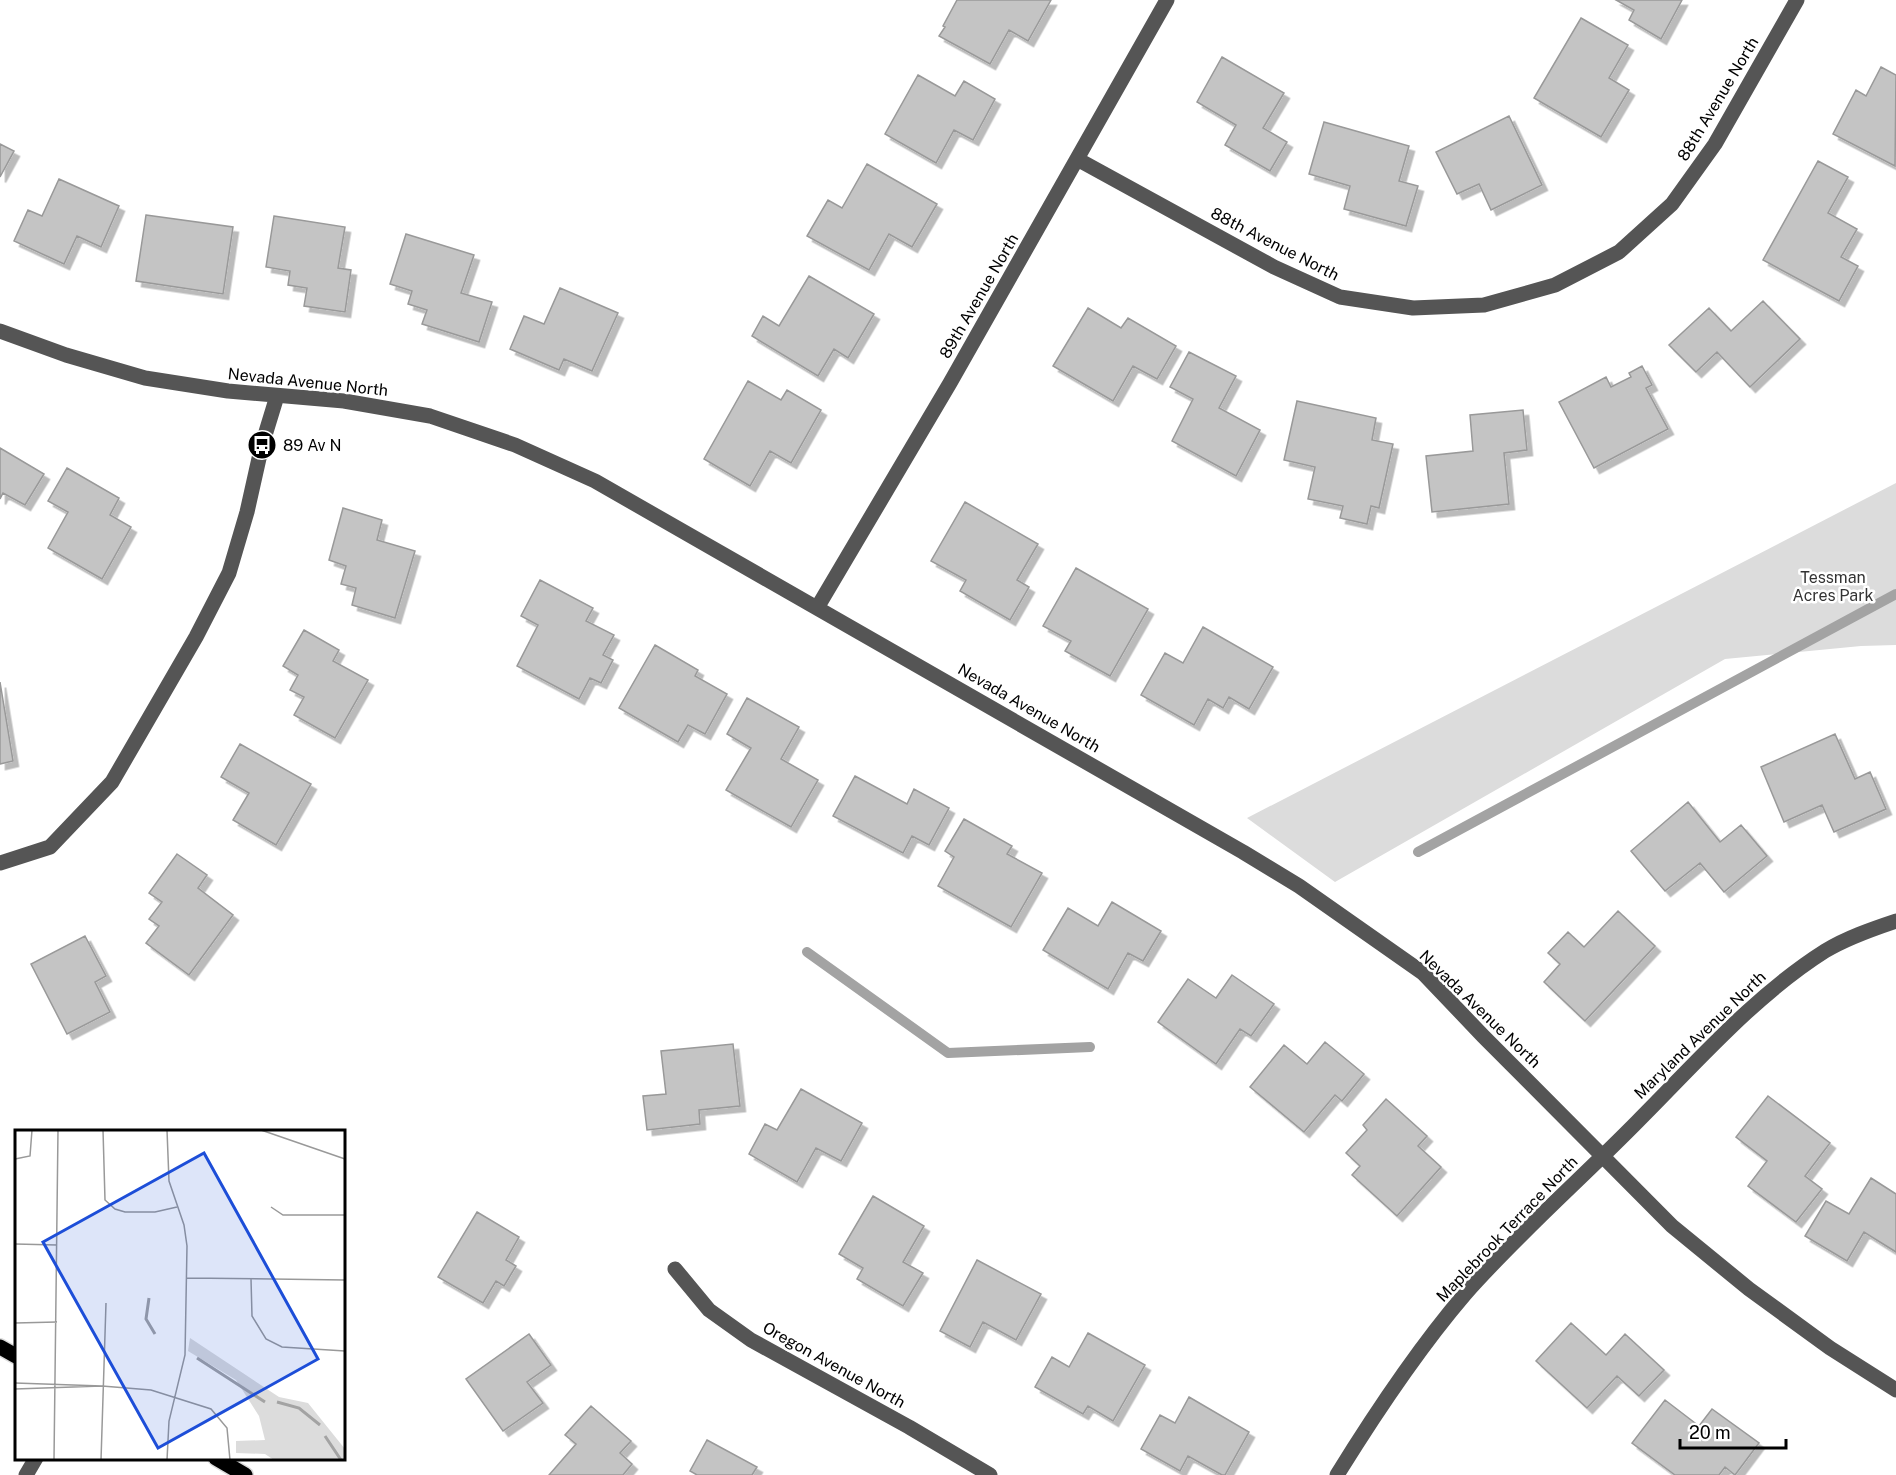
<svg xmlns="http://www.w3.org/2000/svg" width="1896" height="1475" font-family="'Public Sans',sans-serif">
  <defs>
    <filter id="shadow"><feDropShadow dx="5.5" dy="5.5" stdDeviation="0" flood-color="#0004"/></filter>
  </defs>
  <rect width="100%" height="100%" fill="#fff"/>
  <path fill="#dcdcdc" d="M1896,483V645L1861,646L1725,659L1335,882L1247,818Z"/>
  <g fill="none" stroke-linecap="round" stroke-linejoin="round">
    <path stroke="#a3a3a3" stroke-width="10" d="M1418,852L1896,594
      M807,952L948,1053L1090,1047"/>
  </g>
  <path fill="#c4c4c4" stroke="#999" stroke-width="1.5" filter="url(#shadow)" d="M957,0H1051L1028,41L1009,30L990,64L939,36L945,27L943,26Z
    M1616,0H1682L1661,39L1629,20L1634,10Z
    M1581,18L1628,45L1609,78L1629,90L1601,137L1534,98Z
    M1222,57L1284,93L1263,128L1287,142L1270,171L1225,145L1236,125L1197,102Z
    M1881,67L1896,75L1895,166L1833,134L1856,90L1866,96Z
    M918,75L955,96L964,81L995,99L973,140L954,130L936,163L885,134Z
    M1509,116L1542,185L1491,210L1479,184L1457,194L1436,152Z
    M1324,122L1409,146L1399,181L1418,186L1406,226L1344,209L1350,186L1309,174Z
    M0,144L14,151L0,177Z
    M1818,161L1848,177L1828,213L1857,229L1841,257L1858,266L1839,301L1763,260Z
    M867,164L937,204L912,247L889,234L869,270L807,236L828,200L842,208Z
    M59,179L119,206L101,247L77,236L64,264L14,241L28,210L42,216Z
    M146,215L233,227L223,294L136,281Z
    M274,216L345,227L338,268L351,270L345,312L304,306L307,288L288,285L290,271L266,267Z
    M406,234L474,255L461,293L492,302L479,342L422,324L427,310L408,304L412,291L390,284Z
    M809,276L874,314L848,358L834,349L818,376L752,336L763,316L779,326Z
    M560,288L618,313L592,371L564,359L559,370L510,349L524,316L544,324Z
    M1763,301L1800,339L1750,387L1717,352L1696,372L1669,345L1709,308L1731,331Z
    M1088,308L1121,328L1128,318L1176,346L1157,379L1133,366L1113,401L1053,366Z
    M1189,352L1236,376L1219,408L1260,430L1236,476L1172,441L1193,399L1170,387Z
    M1642,366L1652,385L1646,388L1668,429L1594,468L1559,402L1606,377L1611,387L1631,377L1629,373Z
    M748,381L781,400L787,390L821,410L791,463L770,451L750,486L704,459Z
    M1297,401L1376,418L1372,440L1393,444L1379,508L1371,506L1367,524L1340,518L1343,506L1308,499L1315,467L1284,460Z
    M1523,410L1527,450L1504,453L1509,504L1432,512L1426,456L1473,451L1470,415Z
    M0,448L44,474L25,505L3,493L0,499Z
    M67,468L119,498L110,515L131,527L102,579L48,548L68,512L48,501Z
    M965,502L1038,544L1017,580L1029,587L1010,620L960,591L966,580L931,561Z
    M343,508L382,520L377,540L415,551L395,618L352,605L356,588L341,584L346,566L329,560Z
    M1076,568L1148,609L1110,676L1065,651L1071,641L1043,626Z
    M540,580L593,608L586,621L614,635L603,655L613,660L601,683L590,678L579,699L517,666L538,625L521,616Z
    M1203,627L1273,667L1249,709L1229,697L1223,708L1208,699L1194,725L1141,695L1165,653L1183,663Z
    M304,630L339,650L333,661L368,680L335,738L294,715L304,697L290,690L298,675L283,666Z
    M655,645L698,670L695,676L727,694L705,734L688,725L678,742L619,708Z
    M0,682L13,761L0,764Z
    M747,698L799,727L781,759L818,780L791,827L726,790L751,748L727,734Z
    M1835,734L1855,779L1870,772L1886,809L1834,832L1822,805L1784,822L1761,767Z
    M240,744L311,784L276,845L233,820L249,793L221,777Z
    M855,776L907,804L914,789L949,808L929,845L912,836L903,853L833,816Z
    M1688,802L1720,842L1741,825L1767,856L1724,892L1700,863L1665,891L1631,851Z
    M964,819L1012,846L1007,854L1042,873L1011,927L938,886L954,857L945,851Z
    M177,854L207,875L198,888L233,915L189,975L146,943L159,926L149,919L162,902L149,893Z
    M1112,902L1161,931L1143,961L1128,953L1108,989L1043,950L1068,908L1098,926Z
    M1618,911L1655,946L1585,1021L1544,982L1560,964L1548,953L1568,932L1584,947Z
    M85,936L106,976L95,982L110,1012L67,1034L31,964Z
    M1232,975L1274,1004L1251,1036L1240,1029L1216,1064L1158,1022L1188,979L1216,998Z
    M1325,1042L1364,1074L1342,1101L1335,1095L1304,1132L1250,1087L1284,1045L1307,1064Z
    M733,1044L740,1106L699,1110L700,1124L647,1130L643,1096L666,1094L661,1051Z
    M801,1089L862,1123L841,1161L816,1148L797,1182L749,1154L765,1124L777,1130Z
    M1768,1096L1830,1143L1805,1176L1822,1189L1796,1222L1748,1186L1767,1161L1736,1137Z
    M1386,1099L1427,1136L1418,1146L1441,1167L1397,1216L1352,1175L1360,1166L1346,1153L1367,1130L1363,1125Z
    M1871,1178L1896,1194V1252L1864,1232L1847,1261L1805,1236L1826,1201L1849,1214Z
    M873,1196L924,1226L903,1262L923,1273L903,1306L857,1279L863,1268L839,1254Z
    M477,1212L519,1237L506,1260L516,1266L504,1286L496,1281L483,1303L438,1277Z
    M977,1260L1041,1294L1016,1340L983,1322L970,1347L940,1331Z
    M1571,1323L1606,1355L1625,1334L1664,1370L1639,1396L1617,1376L1587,1408L1536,1361Z
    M1088,1333L1145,1365L1113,1421L1088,1406L1083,1414L1035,1387L1052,1357L1069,1367Z
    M529,1334L551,1365L527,1382L543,1403L503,1431L466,1379Z
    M1189,1397L1249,1432L1225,1475H1222L1188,1456L1180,1471L1141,1449L1160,1415L1175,1423Z
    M1665,1400L1699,1426L1712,1409L1759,1443L1735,1475L1725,1467L1719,1475H1675L1632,1443Z
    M591,1406L631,1441L620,1453L632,1464L623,1475H549L576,1444L565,1435Z
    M707,1440L757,1467L752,1475H697L690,1471Z"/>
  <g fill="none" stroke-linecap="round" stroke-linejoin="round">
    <g stroke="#dbdbdb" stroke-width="18">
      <path id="major" d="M0,1347L16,1356
        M216,1458L245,1475"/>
    </g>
    <path stroke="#555" stroke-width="15" d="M1077,159L1274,267L1340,297L1413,308L1484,305L1555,285L1619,252L1672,204L1715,144L1797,0
      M0,331L66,355L145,378L228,391L344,401L430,416L515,445L595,481L1243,852L1299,886L1423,973L1483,1036L1672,1226L1749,1289L1830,1348L1896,1390
      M817,608L950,383L1167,0
      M0,863L50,847L112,782L196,637L229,573L247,512L262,445L277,396
      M675,1269L709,1310L751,1340L909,1427L990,1475
      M26,1475L36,1458
      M1337,1475C1376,1412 1417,1350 1465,1294C1519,1233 1581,1179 1638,1121C1697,1062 1754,996 1825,951C1846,938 1872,929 1896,921"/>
    <use href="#major" stroke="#000" stroke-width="15"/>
  </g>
  <defs>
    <g id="bus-disc" transform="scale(1.5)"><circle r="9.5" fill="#000" stroke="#fff"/><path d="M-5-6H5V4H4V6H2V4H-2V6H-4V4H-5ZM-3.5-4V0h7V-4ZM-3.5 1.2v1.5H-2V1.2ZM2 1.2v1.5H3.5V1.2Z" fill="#fff"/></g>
  </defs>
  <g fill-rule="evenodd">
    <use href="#bus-disc" x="262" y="445"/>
  </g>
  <g text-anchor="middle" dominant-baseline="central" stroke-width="5" stroke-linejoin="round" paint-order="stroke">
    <g font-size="16" fill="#000" stroke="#fff">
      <text transform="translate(1718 99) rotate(-59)">88th Avenue North</text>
      <text transform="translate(1275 244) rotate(27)">88th Avenue North</text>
      <text transform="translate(979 296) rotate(-60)">89th Avenue North</text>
      <text transform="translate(308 382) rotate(6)">Nevada Avenue North</text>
      <text transform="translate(1029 708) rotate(30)">Nevada Avenue North</text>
      <text transform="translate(1480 1009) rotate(44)">Nevada Avenue North</text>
      <text transform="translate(1700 1035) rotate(-44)">Maryland Avenue North</text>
      <text transform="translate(1507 1229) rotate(-46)">Maplebrook Terrace North</text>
      <text transform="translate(834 1365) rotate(29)">Oregon Avenue North</text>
    </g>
    <g font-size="16" fill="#000" stroke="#fff" text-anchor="start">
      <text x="283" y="445">89 Av N</text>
    </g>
    <g font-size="16" fill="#333" stroke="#fff">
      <text x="1833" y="577">Tessman<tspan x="1833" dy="18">Acres Park</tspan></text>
    </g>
  </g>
  <g transform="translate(15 1130)">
    <rect width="330" height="330" fill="#fff"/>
    <path d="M175,208L264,267L293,273L330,319V330H259L250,324L221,323V311L250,310L244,286L221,250L173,221Z" fill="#dcdcdc"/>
    <path fill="none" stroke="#a3a3a3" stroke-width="3" d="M134,168L131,189L140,204M182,228L250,272M262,272L284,278L305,295M310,306L326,330"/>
    <path fill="none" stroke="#999" stroke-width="1.5" d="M88,0L90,70L100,79L110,82H140L162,77M246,0L330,29M0,29L15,26L17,0M256,77L268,85H330M0,114L42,115M172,148L330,150M236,149L237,186L251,209L267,217L330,221M0,193L42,192M0,253L87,256L0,259M87,256L136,260L196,279L212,298L215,330M39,330L43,0M86,330L91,173M152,330L154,291L170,225L172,116L169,95L154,51L152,0"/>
    <path fill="#1d4ed8" fill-opacity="0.15" stroke="#1d4ed8" stroke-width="3" d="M189,23L303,229L143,318L28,112Z"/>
    <rect width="330" height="330" fill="none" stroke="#000" stroke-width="3"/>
  </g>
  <path d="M1680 1439v9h106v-9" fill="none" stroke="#000000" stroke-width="3"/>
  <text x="1689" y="1439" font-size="18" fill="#000000" stroke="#ffffff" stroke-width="4.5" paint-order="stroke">20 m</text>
</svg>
